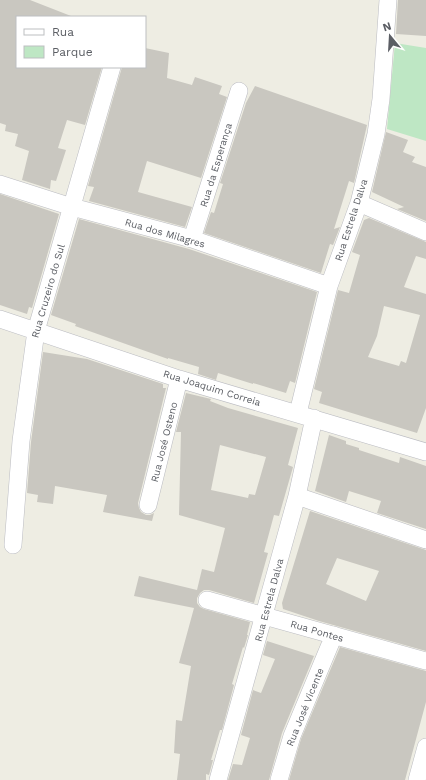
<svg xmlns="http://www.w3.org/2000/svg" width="426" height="780" font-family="'Work Sans',sans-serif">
  <rect width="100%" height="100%" fill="#eeede3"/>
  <path fill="#bee7c4" d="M395,43L426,48V141L387,129Z"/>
  <path fill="#c9c7c0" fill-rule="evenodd" d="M0,0H30L71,16V17H17V67H102L85,125L67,120L58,148L66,150L56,181L51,180L50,189L22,180L29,151L15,146L18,134L5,131L6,125L0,123Z
    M398,0H426V36L396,34Z
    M145,48L169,53L167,78L192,85L195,77L222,86L219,94L227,97L201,178L147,161L138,192L192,207L185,227L89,201L94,187L88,186L122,67H145Z
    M255,86L367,125L354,183L349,181L334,229L340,227L333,245L330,244L321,273L204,233L211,212L214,213L223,184L220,183L246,103Z
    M386,132L408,140L403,152L415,157L412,162L426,167V221L397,209L404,207L372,192Z
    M0,194L59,214L32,308L29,307L27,314L0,305Z
    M369,218L426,242V259L416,256L404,287L426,294V408L417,433L319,403L322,392L314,389L338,290L349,293L360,255L352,252L364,220ZM384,306L420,315L406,363L401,361L399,366L368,357L377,336Z
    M79,219L189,249L317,292L295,383L290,381L286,393L253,383V384L218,373L216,380L198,374L199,367L168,358V359L75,326L76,324L51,315Z
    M43,352L87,359L163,384V388H166L138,503L139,508L141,512L146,515H150L154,513L152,521L103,512L107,495L55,486L53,504L37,502L38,495L27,493L31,442Z
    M186,393L211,399L210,401L228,408L298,428L288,465L293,467L279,516L274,515L264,552L268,553L254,603L209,590H204L200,593L197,598V603L200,607L204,609L250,622L247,635H248L244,648L243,647L232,684L234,685L222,730H220L211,760H213L209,775L206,774V780H177L180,754L174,753L176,720L182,721L191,666L179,663L194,608L134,596L139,576L197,590L202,569L214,572L225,528L179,515L181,432H176ZM220,445L266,457L255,495L249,494L248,498L211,490Z
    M329,435L346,441V444L359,448V450L399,463L400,457L426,466V529L377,513L381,501L349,491L346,502L315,491Z
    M310,511L426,550V651L319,621L283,609L282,603ZM337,558L379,571L366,601L326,584Z
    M267,641L314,656L282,733L269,780H228L233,764L242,765L250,738L241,735L253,690L261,693L275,659L263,655Z
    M340,647L426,671V702L405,780H289L301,739Z"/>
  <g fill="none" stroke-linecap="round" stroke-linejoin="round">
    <g stroke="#bbbcc2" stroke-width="18">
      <path id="street" d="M0,184L72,207L192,239L329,286
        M359,203L426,232
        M192,239L239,91
        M0,319L179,379L426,452
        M298,413L329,286L359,203L376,134L381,99L388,0
        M297,496L426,540
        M148,505L179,379
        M13,545L21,441L36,331L112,67
        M207,600L426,661
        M218,780L297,496L314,418
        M279,780L292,736L334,635
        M417,780L426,747"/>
    </g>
    <use href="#street" stroke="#fff" stroke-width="17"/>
  </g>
  <g text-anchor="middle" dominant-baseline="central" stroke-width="3" stroke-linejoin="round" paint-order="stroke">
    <g font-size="10" fill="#5b5e64" stroke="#fff">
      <text transform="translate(216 165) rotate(-73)">Rua da Esperança</text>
      <text transform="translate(351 220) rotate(-72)">Rua Estrela Dalva</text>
      <text transform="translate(165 233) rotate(16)">Rua dos Milagres</text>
      <text transform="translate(48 291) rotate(-74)">Rua Cruzeiro do Sul</text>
      <text transform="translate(212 388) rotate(17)">Rua Joaquim Correia</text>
      <text transform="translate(164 442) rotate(-76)">Rua José Osteno</text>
      <text transform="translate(269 600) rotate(-75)">Rua Estrela Dalva</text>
      <text transform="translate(317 631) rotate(16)">Rua Pontes</text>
      <text transform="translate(305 707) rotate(-68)">Rua José Vicente</text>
    </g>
  </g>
  <rect x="16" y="16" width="130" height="52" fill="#ffffff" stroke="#bdbfc1"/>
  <rect x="24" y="29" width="20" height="6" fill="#ffffff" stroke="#bdbfc1"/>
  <text x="52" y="36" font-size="12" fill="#5b5e64">Rua</text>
  <rect x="24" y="46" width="20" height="12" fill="#bee7c4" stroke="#bdbfc1"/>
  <text x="52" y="56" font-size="12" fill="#5b5e64">Parque</text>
  <g transform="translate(390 36) rotate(342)" stroke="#ffffff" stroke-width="3" paint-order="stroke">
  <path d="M0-3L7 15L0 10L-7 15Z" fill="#5b5e64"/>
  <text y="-6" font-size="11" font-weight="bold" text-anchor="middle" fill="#5b5e64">N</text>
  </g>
</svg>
